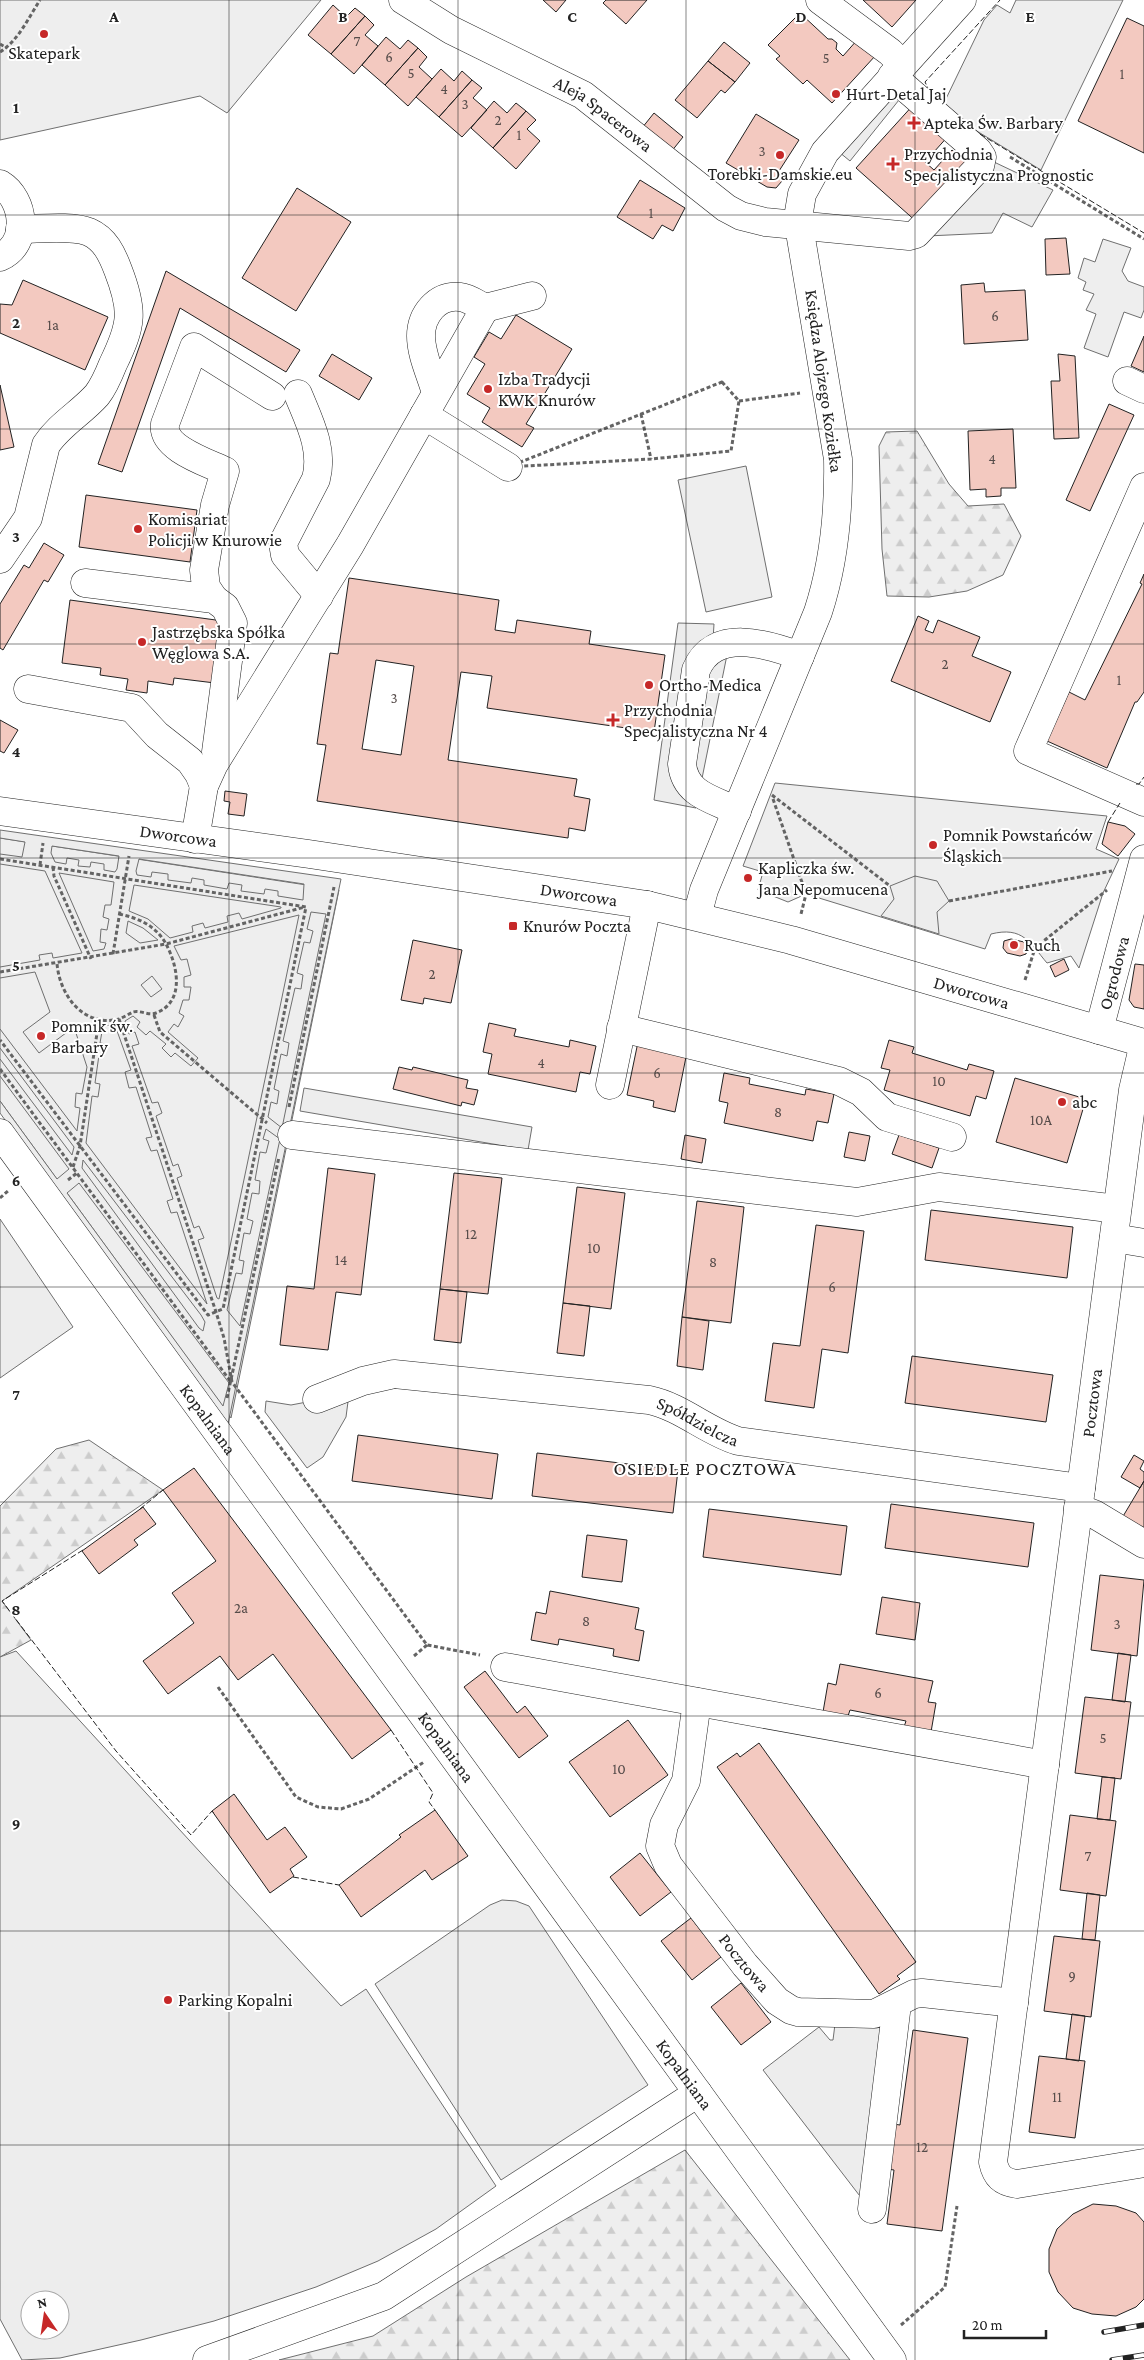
<svg xmlns="http://www.w3.org/2000/svg" width="1144" height="2360" font-family="'Crimson Pro',serif">
  <defs>
    <pattern id="forest-firs" width="22" height="20" patternUnits="userSpaceOnUse" patternTransform="scale(1.25)"><rect width="22" height="20" fill="#eee"/><path d="M5 1l3.5 6h-7zM16 11l3.5 6h-7z" fill="#ccc"/></pattern>
  </defs>
  <rect width="100%" height="100%" fill="#fff"/>
  <path fill="#eee" stroke="#6f6f6f" d="M0,0H321L227,113L200,96L0,140Z
    M1016,0H1123L1041,170L952,116L942,107L984,20L997,5L1010,13Z
    M1103,239L1131,248L1122,271L1128,281L1144,287V310L1141,318L1124,312L1108,357L1084,348L1096,314L1086,310L1094,294L1083,290L1086,282L1078,278L1084,258L1095,262Z
    M746,466L772,597L706,612L678,480Z
    M775,783L1107,816L1096,849L1119,859L1103,893L1079,968L1071,956L1047,963C1030,943 1023,926 991,934L985,949L806,894L788,902L758,890L763,872L743,866Z
    M0,838L339,890L231,1418L0,1101Z"/>
  <path fill="url(#forest-firs)" stroke="#6f6f6f" d="M917,431L949,484L968,506L1004,504L1021,536L1003,575L967,591L929,597L887,596L882,549L879,446L886,432Z
    M89,1440L163,1490L2,1601L31,1640L0,1657V1506L56,1449Z
    M685,2150L850,2360H279L373,2336L466,2277Z"/>
  <path fill="#ededed" stroke="#6f6f6f" fill-rule="evenodd" d="M892,86L903,95L850,161L839,152Z
    M994,162L1053,190L1032,227L1003,213L992,233L927,236Z
    M678,623L714,624L713,640L728,650L696,808L654,800Z
    M0,830L341,879L227,1429L0,1113V1101L57,1179L69,1169L0,1076V1059L72,1155L74,1147L0,1048V1029L77,1131L80,1108L75,1107L76,1093L82,1094L87,1067L74,1027L39,1053L23,1032L50,1012L35,972L0,978V967L40,960L39,955L52,953L53,958L82,953L45,871L0,864V854L22,857L25,842L0,838ZM52,846L119,856L117,869L115,872L104,870V864L91,862L90,867L78,866L79,860L67,858L66,864L55,862L51,853ZM139,859L304,884L303,900L278,896V891L265,889L264,894L241,891L242,885L229,883L227,889L204,885V880L192,878L191,883L168,880V874L152,872L151,877L137,875L136,871ZM59,873L114,882L111,905H105L103,917L109,919L107,930L101,929L100,942L106,943L104,949L93,951ZM134,885L281,907V908L242,919L239,913L227,916L228,922L205,928L203,923L192,926L193,932L170,938L148,919L129,911ZM311,912L326,914L282,1128L268,1117L271,1102L277,1104L279,1091L274,1089L281,1054L287,1056L289,1043L283,1041L295,988L301,989L303,975L297,973L304,942L310,943L313,931L307,929ZM299,915L274,1036L219,1299L217,1298L198,1240L204,1238L199,1226L194,1228L177,1178L182,1176L178,1164L173,1166L156,1116L162,1113L158,1102L152,1103L132,1046L139,1044L135,1032L129,1034L125,1021L133,1016L140,1022L137,1027L146,1035L150,1031L166,1044L162,1048L171,1057L175,1053L191,1066L198,1058L168,1032L174,1024L178,1027L184,1016L179,1013L183,1000H189L191,987H184V977L191,975L187,959L181,960L174,946ZM128,921L143,928L158,940L140,943L126,933ZM152,976L162,989L151,997L141,985ZM112,1025L113,1028H116L131,1070L125,1072L129,1088L136,1087L152,1137L146,1138L151,1151L157,1150L173,1199L167,1201L171,1213L177,1212L207,1304L86,1143L92,1096L98,1097L100,1084L95,1083L99,1055L104,1056L106,1044L100,1043L103,1026ZM266,1129L280,1139L240,1326L227,1310L236,1273L242,1274L244,1261L239,1260L244,1233L250,1234L253,1221L247,1219L252,1193L259,1194L260,1181L255,1180L260,1152L266,1153L269,1141L263,1139ZM83,1160L201,1315L205,1322L203,1331L199,1328L82,1168ZM79,1183L229,1383L223,1406L67,1193Z
    M915,876L937,881L949,901L937,912L939,934L881,916L894,899L890,886Z
    M304,1088L532,1127L528,1150L300,1111Z
    M0,1219L73,1327L0,1378Z
    M349,1394L346,1417L323,1457L307,1468L265,1412L266,1401L291,1405Z
    M16,1651L341,2006L366,1989L496,2186L436,2229L378,2261L316,2287L214,2321L141,2340L60,2358L22,2360L0,2319V1657ZM30,2300H60V2330H30Z
    M502,1900L516,1901L529,1906L648,2085L501,2180L375,1984L490,1905Z
    M835,2024L886,2028L866,2204L763,2070L819,2027L830,2040H833Z"/>
  <path fill="#f3c9c0" stroke="#222" fill-rule="evenodd" d="M543,0H566L556,12Z
    M606,0H647L626,24L603,3Z
    M863,0H916L892,27Z
    M333,5L346,17L355,8L365,16L331,54L308,35Z
    M800,13L828,39H832L837,43L836,49L843,56L858,39L876,55L832,103L807,80L803,84L776,59L780,56L768,45Z
    M365,16L374,25L365,35L378,46L354,74L331,54Z
    M1127,18L1144,26V153L1078,121Z
    M386,37L400,49L408,40L418,48L385,85L362,65Z
    M724,42L750,63L735,82L708,61Z
    M418,48L427,57L419,67L432,79L408,106L385,85Z
    M708,61L735,82L725,93L721,90L697,118L675,100Z
    M441,69L454,81L462,71L472,80L439,117L416,97Z
    M472,80L482,88L473,98L487,110L462,137L439,117Z
    M494,101L507,113L516,103L526,111L493,148L471,128Z
    M915,103L950,134L925,162L934,170L952,150L969,165L918,223L856,168Z
    M526,111L536,120L527,129L540,141L516,169L493,148Z
    M654,113L683,137L671,152L642,128Z
    M756,114L799,140L779,171L782,181L776,188L767,187L726,163Z
    M640,180L685,208L673,231L662,225L653,239L617,217Z
    M297,188L351,222L296,311L242,278Z
    M1066,238L1070,274L1046,275L1045,239Z
    M166,271L300,350L286,372L180,308L122,472L98,464Z
    M23,280L108,317L85,370L0,333V304L12,305Z
    M984,283L985,292L1025,290L1028,340L964,344L961,285Z
    M516,315L572,349L526,424L534,428L522,447L482,422L490,408L467,394L485,364L474,357L489,332L501,339Z
    M1144,336V372L1131,366Z
    M332,354L372,378L359,400L319,376Z
    M1058,354L1075,356L1079,438L1054,439L1051,381H1060Z
    M0,385L14,447L0,450Z
    M1109,404L1134,415L1090,511L1066,500Z
    M1013,429L1016,488H1001V496L986,497V489L970,490L968,431Z
    M86,495L197,510L190,562L79,547Z
    M44,543L64,555L48,582L44,580L3,650L0,648V604L24,565L29,568Z
    M1144,574V692L1137,702H1135L1107,768L1047,741L1069,692L1085,700L1142,584L1140,583Z
    M349,578L499,600L495,630L515,633L517,620L591,631L589,644L665,655L654,732L487,708L492,676L461,672L448,760L577,779L574,796L590,799L585,831L569,828L568,838L317,801L326,745L317,744L330,653L338,654ZM376,660L414,666L401,755L362,749Z
    M70,600L223,621L215,683L174,678L173,685L148,681L147,693L126,690L128,679L100,675L101,668L62,663Z
    M918,616L929,621L925,630L933,633L938,620L980,637L972,656L1011,672L990,722L891,681Z
    M0,720L18,730L4,753L0,751Z
    M225,791L247,794L244,816L228,814L230,802L224,801Z
    M1108,822L1125,826L1135,834L1118,856L1102,844Z
    M1011,939L1024,942L1028,948L1026,954L1020,956L1007,953L1003,948L1004,941Z
    M413,940L462,950L451,1003L424,998L423,1004L401,1000Z
    M1064,959L1069,970L1055,977L1050,966Z
    M1135,964L1144,965V1009L1134,1007L1129,1000Z
    M489,1023L516,1029L514,1036L569,1047L570,1040L596,1046L590,1074L580,1072L576,1092L488,1074L492,1054L483,1052Z
    M889,1040L914,1047L912,1053L967,1070L969,1064L994,1071L986,1099L976,1096L970,1116L884,1090L890,1070L881,1068Z
    M638,1042L687,1052L675,1112L653,1107L654,1101L627,1095Z
    M399,1067L412,1070L413,1067L468,1080L466,1088L478,1090L474,1105L462,1102L461,1106L393,1089Z
    M724,1073L750,1078L749,1084L805,1095L806,1089L834,1094L828,1123L817,1121L813,1141L724,1123L728,1103L719,1101Z
    M1015,1078L1086,1099L1067,1163L996,1142Z
    M849,1132L870,1136L865,1161L844,1157Z
    M685,1135L706,1139L702,1163L681,1159Z
    M899,1135L939,1148L932,1168L892,1154Z
    M328,1168L375,1174L361,1295L336,1292L328,1350L280,1345L287,1286L314,1289Z
    M454,1173L502,1178L488,1294L440,1289Z
    M577,1187L625,1193L611,1309L563,1303Z
    M697,1201L744,1207L731,1323L682,1317Z
    M931,1210L1073,1227L1067,1278L925,1260Z
    M816,1225L864,1231L848,1353L822,1349L814,1408L765,1401L773,1343L800,1346Z
    M440,1289L467,1292L461,1343L434,1340Z
    M563,1303L590,1306L584,1356L557,1353Z
    M682,1317L709,1321L703,1370L677,1366Z
    M912,1356L1053,1375L1046,1422L905,1403Z
    M358,1435L498,1454L492,1499L352,1481Z
    M537,1453L678,1470L673,1513L532,1496Z
    M1134,1455L1144,1461L1140,1469L1144,1472V1481L1140,1488L1121,1477Z
    M194,1468L391,1730L352,1759L273,1654L238,1680L220,1656L168,1694L143,1661L194,1623L172,1593L216,1561L163,1490Z
    M1144,1481V1531L1122,1518Z
    M891,1504L1034,1523L1028,1567L885,1548Z
    M143,1507L156,1524L134,1540L138,1545L99,1574L82,1551Z
    M709,1509L847,1526L841,1575L703,1557Z
    M587,1535L627,1540L622,1582L582,1577Z
    M1100,1575L1144,1580L1137,1656L1091,1650Z
    M550,1591L639,1608L635,1629L644,1631L639,1661L613,1656L614,1649L559,1639L558,1645L531,1640L536,1612L546,1614Z
    M882,1597L920,1603L915,1640L876,1634Z
    M1118,1653L1131,1655L1125,1702L1112,1700Z
    M840,1664L933,1681L928,1702L936,1703L931,1732L904,1727L906,1721L850,1710L848,1716L823,1712L828,1683L836,1685Z
    M485,1671L517,1713L525,1706L548,1736L519,1758L464,1687Z
    M1085,1697L1131,1702L1121,1779L1075,1773Z
    M628,1720L668,1775L610,1817L569,1762Z
    M759,1743L916,1962L897,1976L900,1979L879,1994L717,1767L737,1753L740,1757Z
    M1102,1777L1115,1778L1110,1820L1097,1819Z
    M234,1794L267,1840L285,1827L307,1857L290,1869L294,1876L270,1893L212,1811Z
    M435,1810L468,1856L432,1880L425,1870L361,1917L339,1885L401,1837L399,1835Z
    M1070,1815L1116,1821L1106,1896L1060,1890Z
    M640,1853L671,1892L640,1916L610,1877Z
    M1087,1893L1100,1895L1095,1940L1082,1939Z
    M691,1918L721,1957L692,1980L661,1941Z
    M1054,1936L1100,1941L1091,2017L1044,2011Z
    M741,1983L771,2022L741,2045L711,2007Z
    M1072,2014L1085,2016L1079,2061L1066,2059Z
    M913,2030L968,2038L942,2231L887,2224L894,2170L887,2169L893,2124L900,2125Z
    M1039,2056L1085,2061L1075,2138L1029,2132Z
    M1093,2204L1116,2206L1136,2213L1144,2222V2299L1136,2307L1116,2316L1092,2314L1073,2308L1058,2292L1049,2272V2249L1057,2229L1073,2214Z"/>
  <g fill="none" stroke-linecap="round" stroke-linejoin="round">
    <g stroke="#222" stroke-width="29">
      <g id="minor">
        <path id="s1" d="M403,0L451,30L583,95L726,208L741,216L765,222L909,236L916,234L980,166L982,157L978,151L892,76"/>
        <path d="M820,0L890,52L903,65"/>
        <path d="M0,184C25,199 30,244 0,257"/>
        <path d="M485,308L532,296"/>
        <path d="M1127,381L1144,389"/>
        <path d="M298,394C309,421 324,449 316,479L283,543L285,555L319,596"/>
        <path d="M424,415L508,467"/>
        <path d="M1144,487L1028,751L1144,802"/>
        <path d="M0,559L28,518L46,445C59,425 81,413 97,395C104,386 109,374 113,364C132,325 134,311 118,270C112,254 105,239 89,232C72,225 39,229 20,229"/>
        <path d="M85,583L214,599L225,607L233,623L216,752"/>
        <path d="M214,599L206,587L204,570L215,505L225,471C206,462 161,448 165,424L194,347L272,396"/>
        <path d="M28,689L132,708L157,735L190,761L199,774L204,786"/>
        <path d="M737,811C713,799 685,795 682,764L696,670C714,627 767,644 800,656"/>
        <path d="M195,839L204,786L214,764L350,545L485,308C477,304 469,298 460,297C437,294 421,315 421,336C421,355 431,375 436,393"/>
        <path d="M697,916L704,890L818,612C834,563 839,511 838,459L800,232L799,212L802,194L825,152L962,0"/>
        <path d="M621,1028L839,1081L861,1092L887,1117L952,1137"/>
        <path id="s2" d="M1099,1030L1144,859"/>
        <path d="M1144,1043L1133,1090L993,2162C996,2176 1002,2182 1017,2184L1144,2163"/>
        <path d="M610,1085L647,905"/>
        <path id="s3" d="M0,1133L892,2360"/>
        <path d="M292,1135L857,1202L939,1187L1117,1209"/>
        <path d="M1114,1238L1144,1243"/>
        <path id="s4" d="M317,1399L363,1381L394,1374L649,1400C682,1407 706,1431 738,1441L1081,1488"/>
        <path d="M1078,1508L1094,1514L1144,1544"/>
        <path d="M505,1667L1045,1765"/>
        <path id="s5" d="M697,1702L686,1781L664,1825L660,1846L668,1865L745,1965L777,2001L791,2010L798,2012L874,2014L914,1994L922,1993L1014,2003"/>
        <path d="M872,2209L897,2004"/>
        <path d="M207,2360L384,2296L698,2093"/>
      </g>
    </g>
    <g stroke="#222" stroke-width="29">
      <g id="major">
        <path id="s6" d="M0,811L309,854L647,905L791,940L1144,1043"/>
      </g>
    </g>
    <path stroke="#646464" stroke-width="3" stroke-dasharray="4 2.5" stroke-linecap="butt" d="M0,44L7,48
      M0,52C18,41 29,17 40,0
      M1010,157L1144,239
      M722,382L739,401L731,451L651,459L508,467Z
      M739,401L800,393
      M641,414L651,459
      M772,795L890,886
      M773,799L806,894L801,914
      M0,859L306,907L223,1309L208,1315L0,1040
      M40,865L43,843
      M53,867L54,876L91,959
      M949,901L1112,871
      M119,914C139,918 156,926 166,944L305,907
      M113,954L129,856
      M0,972L166,944C178,966 185,1002 156,1013C149,1016 141,1010 133,1012C129,1014 124,1017 119,1019C83,1028 59,994 57,963
      M1025,980L1035,948L1107,890
      M154,1015L160,1032L267,1123
      M119,1019L216,1312L224,1338L232,1382L427,1645L480,1655
      M0,1069L231,1382
      M289,1107L334,887
      M73,1167L80,1146L99,1020
      M68,1180L77,1173
      M0,1198L9,1190
      M227,1398L279,1157
      M414,1656L427,1645
      M218,1687L296,1797L318,1807L341,1809L369,1799L424,1762
      M901,2325L945,2287L957,2206"/>
    <use href="#minor" stroke="#fff" stroke-width="28"/>
    <use href="#major" stroke="#fff" stroke-width="28"/>
    <g stroke="#222" stroke-width="5.5">
      <path id="rail" d="M1104,2332L1144,2325
        M1112,2360L1144,2355"/>
    </g>
    <use href="#rail" stroke="#fff" stroke-width="4" stroke-dasharray="11" stroke-linecap="butt"/>
    <path stroke="#222" stroke-width="1" stroke-dasharray="6 2.5" stroke-linecap="butt" d="M930,92L925,82L1000,0
      M980,134L1144,233
      M1136,784H1139L1144,777
      M1108,822L1120,803
      M140,1509L163,1490
      M83,1550L2,1601L116,1751L191,1835L212,1811L214,1813
      M391,1730L433,1793L429,1802L435,1810
      M293,1877L339,1885"/>
  </g>
  <path fill="none" stroke="#222" stroke-width="1" stroke-opacity="0.55" d="M229,0V2360M458,0V2360M686,0V2360M915,0V2360M0,215H1144M0,429H1144M0,644H1144M0,858H1144M0,1073H1144M0,1287H1144M0,1502H1144M0,1716H1144M0,1931H1144M0,2145H1144"/>
  <g fill="#c62828" stroke="#fff" stroke-width="2">
    <circle cx="44" cy="34" r="5"/>
    <circle cx="836" cy="94" r="5"/>
    <path d="M911.5 115.5h5v5h5v5h-5v5h-5v-5h-5v-5h5z"/>
    <circle cx="780" cy="155" r="5"/>
    <path d="M890.5 156.5h5v5h5v5h-5v5h-5v-5h-5v-5h5z"/>
    <circle cx="488" cy="389" r="5"/>
    <circle cx="138" cy="529" r="5"/>
    <circle cx="142" cy="642" r="5"/>
    <circle cx="649" cy="685" r="5"/>
    <path d="M610.5 712.5h5v5h5v5h-5v5h-5v-5h-5v-5h5z"/>
    <circle cx="933" cy="845" r="5"/>
    <circle cx="748" cy="878" r="5"/>
    <rect x="508" y="921" width="10" height="10" rx="2.5"/>
    <circle cx="1014" cy="945" r="5"/>
    <circle cx="41" cy="1036" r="5"/>
    <circle cx="1062" cy="1102" r="5"/>
    <circle cx="168" cy="2000" r="5"/>
  </g>
  <g text-anchor="middle" dominant-baseline="central" stroke-width="4" stroke-linejoin="round" paint-order="stroke">
    <g font-size="15" fill="#564c4a">
      <text x="357" y="41">7</text>
      <text x="389" y="57">6</text>
      <text x="826" y="58">5</text>
      <text x="411" y="73">5</text>
      <text x="1122" y="74">1</text>
      <text x="444" y="89">4</text>
      <text x="465" y="104">3</text>
      <text x="498" y="120">2</text>
      <text x="519" y="135">1</text>
      <text x="762" y="151">3</text>
      <text x="651" y="213">1</text>
      <text x="995" y="316">6</text>
      <text x="53" y="325">1a</text>
      <text x="992" y="459">4</text>
      <text x="945" y="664">2</text>
      <text x="1119" y="680">1</text>
      <text x="394" y="698">3</text>
      <text x="432" y="974">2</text>
      <text x="541" y="1063">4</text>
      <text x="657" y="1073">6</text>
      <text x="939" y="1081">10</text>
      <text x="778" y="1112">8</text>
      <text x="1041" y="1120">10A</text>
      <text x="471" y="1234">12</text>
      <text x="594" y="1248">10</text>
      <text x="341" y="1260">14</text>
      <text x="713" y="1262">8</text>
      <text x="832" y="1287">6</text>
      <text x="241" y="1608">2a</text>
      <text x="586" y="1621">8</text>
      <text x="1117" y="1624">3</text>
      <text x="878" y="1693">6</text>
      <text x="1103" y="1738">5</text>
      <text x="619" y="1769">10</text>
      <text x="1088" y="1856">7</text>
      <text x="1072" y="1976">9</text>
      <text x="1057" y="2097">11</text>
      <text x="922" y="2147">12</text>
    </g>
    <g font-size="18" fill="#222" stroke="#fff" text-anchor="start">
      <text x="44" y="53" text-anchor="middle">Skatepark</text>
      <text x="846" y="94">Hurt-Detal Jaj</text>
      <text x="924" y="123">Apteka Św. Barbary</text>
      <text x="904" y="154">Przychodnia<tspan x="904" dy="21">Specjalistyczna Prognostic</tspan></text>
      <text x="780" y="174" text-anchor="middle">Torebki-Damskie.eu</text>
      <text x="498" y="379">Izba Tradycji<tspan x="498" dy="21">KWK Knurów</tspan></text>
      <text x="148" y="519">Komisariat<tspan x="148" dy="21">Policji w Knurowie</tspan></text>
      <text x="152" y="632">Jastrzębska Spółka<tspan x="152" dy="21">Węglowa S.A.</tspan></text>
      <text x="659" y="685">Ortho-Medica</text>
      <text x="624" y="710">Przychodnia<tspan x="624" dy="21">Specjalistyczna Nr 4</tspan></text>
      <text x="943" y="835">Pomnik Powstańców<tspan x="943" dy="21">Śląskich</tspan></text>
      <text x="758" y="868">Kapliczka św.<tspan x="758" dy="21">Jana Nepomucena</tspan></text>
      <text x="523" y="926">Knurów Poczta</text>
      <text x="1024" y="945">Ruch</text>
      <text x="51" y="1026">Pomnik św.<tspan x="51" dy="21">Barbary</tspan></text>
      <text x="1072" y="1102">abc</text>
      <text x="178" y="2000">Parking Kopalni</text>
    </g>
    <g font-size="18" fill="#222" stroke="#fff">
      <text stroke="none"><textPath href="#s1" startOffset="231">Aleja Spacerowa</textPath></text>
      <text transform="translate(824 381) rotate(82)">Księdza Alojzego Koziełka</text>
      <text stroke="none"><textPath href="#s6" startOffset="180">Dworcowa</textPath></text>
      <text stroke="none"><textPath href="#s6" startOffset="585">Dworcowa</textPath></text>
      <text stroke="none"><textPath href="#s2" startOffset="59">Ogrodowa</textPath></text>
      <text stroke="none"><textPath href="#s6" startOffset="990">Dworcowa</textPath></text>
      <text transform="translate(1092 1403) rotate(-83)">Pocztowa</text>
      <text stroke="none"><textPath href="#s3" startOffset="354">Kopalniana</textPath></text>
      <text stroke="none"><textPath href="#s4" startOffset="391">Spółdzielcza</textPath></text>
      <text stroke="none"><textPath href="#s3" startOffset="759">Kopalniana</textPath></text>
      <text stroke="none"><textPath href="#s5" startOffset="295">Pocztowa</textPath></text>
      <text stroke="none"><textPath href="#s3" startOffset="1164">Kopalniana</textPath></text>
    </g>
    <g font-size="19" letter-spacing="1" fill="#222" stroke="#fff">
      <text x="705" y="1468">OSIEDLE POCZTOWA</text>
    </g>
  </g>
  <g font-size="16" text-anchor="middle" font-weight="bold" fill="#222" stroke="#fff" stroke-width="4" stroke-linejoin="round" paint-order="stroke">
    <text x="114" y="22">A</text>
    <text x="343" y="22">B</text>
    <text x="572" y="22">C</text>
    <text x="801" y="22">D</text>
    <text x="1030" y="22">E</text>
    <text x="16" y="113">1</text>
    <text x="16" y="328">2</text>
    <text x="16" y="542">3</text>
    <text x="16" y="757">4</text>
    <text x="16" y="971">5</text>
    <text x="16" y="1186">6</text>
    <text x="16" y="1400">7</text>
    <text x="16" y="1615">8</text>
    <text x="16" y="1829">9</text>
  </g>
  <g transform="translate(45 2315) rotate(347)"><circle r="24" fill="#ffffff" stroke="#a7a7a7"/>
  <path d="M0-4L9 19L0 12L-9 19Z" fill="#c62828"/>
  <text y="-8" font-size="14" font-weight="bold" text-anchor="middle" fill="#222222">N</text>
  </g>
  <path d="M964 2330v8h82v-8" fill="none" stroke="#222222" stroke-width="2.5"/>
  <text x="972" y="2330" font-size="15" fill="#222222" stroke="#ffffff" stroke-width="4" paint-order="stroke">20 m</text>
</svg>
